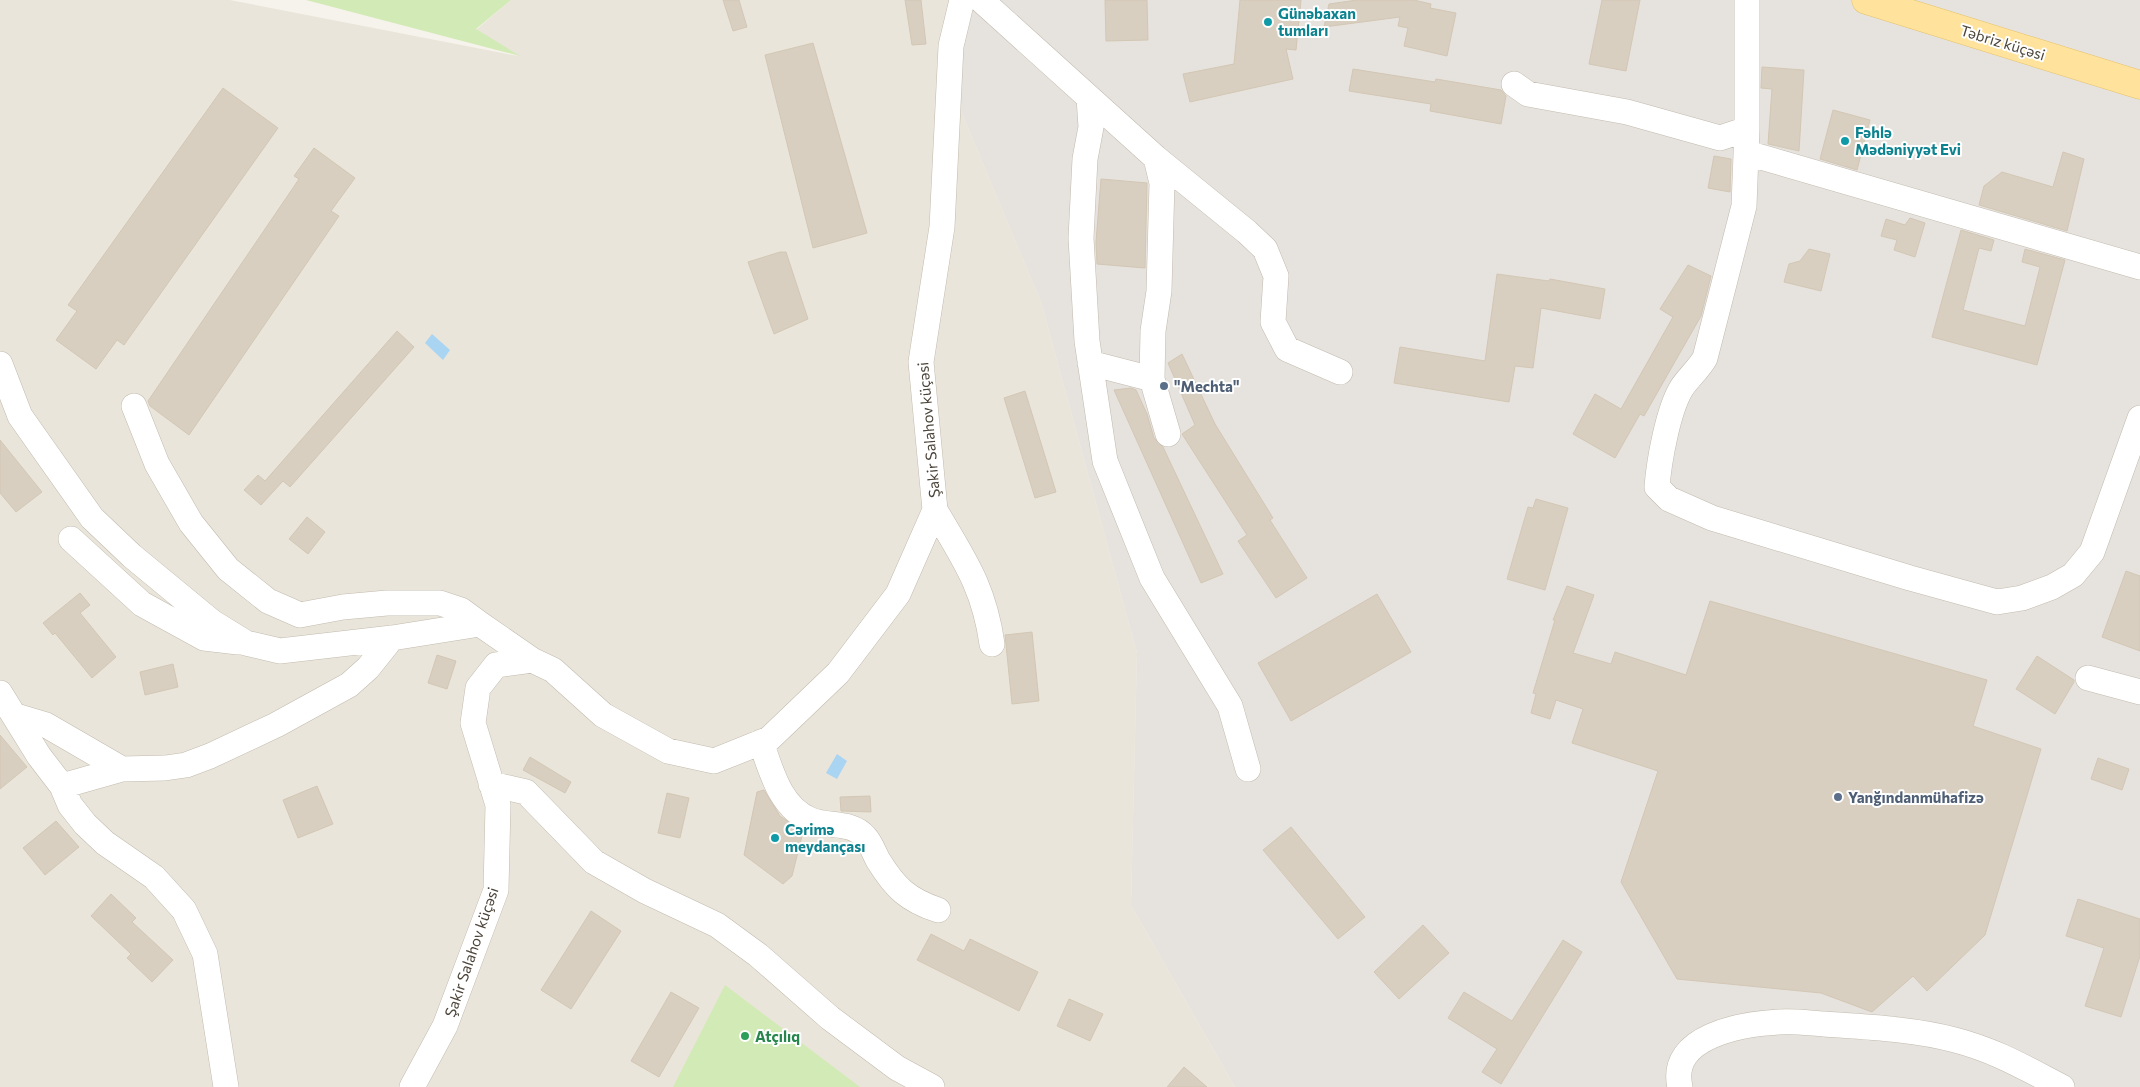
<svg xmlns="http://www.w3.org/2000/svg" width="2140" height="1087" font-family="Commissioner,sans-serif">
  <rect width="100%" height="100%" fill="#f6f3ec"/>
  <path fill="#eae5da" d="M0,0H230L518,56L476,30L511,0H979L938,56L1041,302L1137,653L1131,905L1235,1087H0Z"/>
  <path fill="#e6e2dd" d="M979,0H2140V1087H1235L1131,905L1137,653L1041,302L938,56Z"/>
  <path fill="#d2eab5" d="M306,0H511L476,29L520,56Z
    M725,985L860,1087H673Z"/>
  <path fill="#a9d4f2" d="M432,334L450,350L443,360L425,343Z
    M837,754L847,761L837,779L826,773Z"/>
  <path fill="#d8cfc1" stroke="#d3c7b4" d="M723,0H739L747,27L733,31Z
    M905,0H921L926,44L912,45Z
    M1105,0H1147L1148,40L1106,41Z
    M1240,0H1301L1296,50L1286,49L1293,79L1190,102L1183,74L1234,64Z
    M1357,0H1414L1431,4L1430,8L1456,13L1447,56L1404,46L1408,28L1398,26L1400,17L1324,27L1329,4Z
    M1602,0H1640L1626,71L1589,64Z
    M813,43L867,233L813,248L765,55Z
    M1762,67L1804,70L1799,151L1768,144L1772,89L1761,88Z
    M1353,69L1435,82L1436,79L1501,90L1506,96L1501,124L1430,111L1431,104L1349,91Z
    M223,88L278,128L124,345L117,340L96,369L56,340L77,311L68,305Z
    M1833,110L1870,120L1857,170L1820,159Z
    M314,148L355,178L331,211L339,216L189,435L150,406L148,401L299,179L294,176Z
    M2063,152L2084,159L2067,231L1979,205L1984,186L2002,172L2053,187Z
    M1714,156L1731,159L1730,192L1708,188Z
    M1101,179L1147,183L1145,268L1097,264L1096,242Z
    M1910,218L1925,223L1915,257L1894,250L1897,240L1881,236L1886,219L1905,225Z
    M1961,230L1994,240L1991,251L1979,248L1963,310L2025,326L2040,267L2022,262L2025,249L2065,260L2037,365L1932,337Z
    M1809,249L1830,254L1821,291L1784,282L1789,264L1800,261Z
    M780,252H786L808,319L774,334L748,262Z
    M1688,265L1711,276L1701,316L1644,416L1640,414L1615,458L1573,434L1595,394L1621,409L1673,317L1660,309Z
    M1497,274L1549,281L1550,279L1605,289L1600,319L1541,308L1533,368L1515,366L1509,402L1394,383L1400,347L1485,361Z
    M397,331L414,347L290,487L283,481L261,505L244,490L258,475L265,481Z
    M1182,354L1215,424L1273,518L1270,520L1307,578L1276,598L1238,541L1247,535L1182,434L1195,425L1168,363Z
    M1131,388L1136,390L1147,414L1154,438L1163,447L1223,574L1201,583L1114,390Z
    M1025,391L1056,492L1035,498L1004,398Z
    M0,440L42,492L16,512L0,493Z
    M1536,499L1568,508L1545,590L1507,579L1528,507L1533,508Z
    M307,517L325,532L308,554L289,539Z
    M2126,571L2140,576V651L2102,637Z
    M1567,586L1594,595L1573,653L1611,664L1615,652L1686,675L1710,601L1987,680L1973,726L2041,749L1985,935L1927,991L1913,976L1872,1012L1821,993L1677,979L1621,882L1658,771L1572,743L1583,709L1556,700L1550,719L1531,713L1536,694L1533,693L1555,620H1553Z
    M80,593L90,605L80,613L116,657L92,678L55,633L53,635L43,623Z
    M1377,594L1411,652L1291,721L1258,663Z
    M1032,632L1039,701L1012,704L1005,635Z
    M437,655L456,661L447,689L428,683Z
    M2037,656L2074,680V682L2055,714L2016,689Z
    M173,664L178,687L145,695L140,672Z
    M0,735L27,767L0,789Z
    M530,757L571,782L565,793L523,770Z
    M2098,758L2129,769L2122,790L2091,779Z
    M317,786L333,824L298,838L283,800Z
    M764,790L780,816L803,832L792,876L783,884L744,855L757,792Z
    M667,793L689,798L680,838L658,833Z
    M870,796L871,812L841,811L840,797Z
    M56,821L79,847L45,875L23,848Z
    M1291,827L1365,917L1338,939L1263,850Z
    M111,894L136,918L132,922L173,960L152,982L127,958L131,954L91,916Z
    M2078,899L2140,919V956L2121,1017L2085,1006L2104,948L2066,936Z
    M591,911L621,931L571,1009L541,990Z
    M1423,925L1449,953L1399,999L1374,972Z
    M931,934L964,951L970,939L1038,972L1019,1011L917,960Z
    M1563,940L1582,952L1501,1084L1482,1072L1497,1049L1448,1018L1464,992L1512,1021Z
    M671,992L699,1008L659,1077L631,1061Z
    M1069,999L1103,1014L1090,1041L1057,1026Z
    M1184,1067L1207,1087H1167Z"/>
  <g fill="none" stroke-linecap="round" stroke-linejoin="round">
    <g stroke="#c2bbae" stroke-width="26">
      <path id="minor" d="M981,0L1156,158L1247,232L1265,249L1276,276L1273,322L1287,349L1340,372
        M1747,0V129L1744,206L1705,358C1699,369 1686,380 1681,389C1668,411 1659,461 1657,487L1669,499L1712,518L1910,578L1997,602L2022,598L2052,587L2073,575L2092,552L2140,418
        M1514,84L1528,94L1627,112L1720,138L1747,129
        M1089,98L1091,127L1085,159L1081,238L1087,341L1105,461L1152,578L1230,706L1248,769
        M1747,153L2140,267
        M1090,363L1152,379L1168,434
        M0,364L20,416L92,518L132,556L212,622L246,643L280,651L392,638L480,624L532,660
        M1152,379L1153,331L1159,291L1162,183L1156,158
        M134,406L157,464L191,523L228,569L268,601L300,615L343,607L387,603H440L461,610L480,624
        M935,510C963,558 984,586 992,644
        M71,539L142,604L204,638L238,642
        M2088,678L2140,692
        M0,693L39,756L62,786L70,805L85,824L105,843L154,877L184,910L205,954L226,1087
        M16,716L46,725L122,769
        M761,742C771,770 780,808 811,820C828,827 852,821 865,837C871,843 874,853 878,860C895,888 908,900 938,910
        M491,784L526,792L594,862L645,891L717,925L758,955L830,1018L897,1068L932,1087
        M62,786L122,769L165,768L186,765L210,756L276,725L349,685L368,668L392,638
        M412,1087L445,1026L496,890L498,805L473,723L478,688L496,665L532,660L553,670L603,715L668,751L714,761L769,739L838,673L898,594L935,510L921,362L942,227L951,46L962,0
        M1680,1087C1668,1036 1742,1024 1779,1022C1794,1021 1809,1023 1824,1024C1867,1027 1914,1029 1955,1040C1997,1051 2025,1068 2062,1087"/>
    </g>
    <g stroke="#e6c16a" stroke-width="29">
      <path id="major" d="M1866,0L2140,85"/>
    </g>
    <use href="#minor" stroke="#fff" stroke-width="25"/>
    <use href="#major" stroke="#ffe39c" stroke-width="28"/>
  </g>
  <g fill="#0f9aa8" stroke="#fff" stroke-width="2">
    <circle cx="1268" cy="22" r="5"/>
    <circle cx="1845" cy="141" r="5"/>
    <circle cx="775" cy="838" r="5"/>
  </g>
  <g fill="#5c6f8a" stroke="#fff" stroke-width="2">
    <circle cx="1164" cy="386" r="5"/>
    <circle cx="1838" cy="797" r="5"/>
  </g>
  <circle fill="#2e9e5b" stroke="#fff" stroke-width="2" cx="745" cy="1036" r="5"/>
  <g text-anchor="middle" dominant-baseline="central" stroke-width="4" stroke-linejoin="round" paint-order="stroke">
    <g font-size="15" font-weight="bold" fill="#0d838f" stroke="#fff" text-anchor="start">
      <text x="1278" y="13">Günəbaxan<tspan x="1278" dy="17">tumları</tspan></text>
      <text x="1855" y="132">Fəhlə<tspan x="1855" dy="17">Mədəniyyət Evi</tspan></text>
      <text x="785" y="829">Cərimə<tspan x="785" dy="17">meydançası</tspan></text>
    </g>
    <g font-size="15" fill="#4b4439" stroke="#fff">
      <text transform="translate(2003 42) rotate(17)">Təbriz küçəsi</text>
      <text transform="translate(928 430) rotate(-95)">Şakir Salahov küçəsi</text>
      <text transform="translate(471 952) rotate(-71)">Şakir Salahov küçəsi</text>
    </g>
    <g font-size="15" font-weight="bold" fill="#4e5e75" stroke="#fff" text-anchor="start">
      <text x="1174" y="386">"Mechta"</text>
      <text x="1848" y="797">Yanğındanmühafizə</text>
    </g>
    <g font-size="15" font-weight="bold" fill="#27864d" stroke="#fff" text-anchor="start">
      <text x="755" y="1036">Atçılıq</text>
    </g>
  </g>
</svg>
